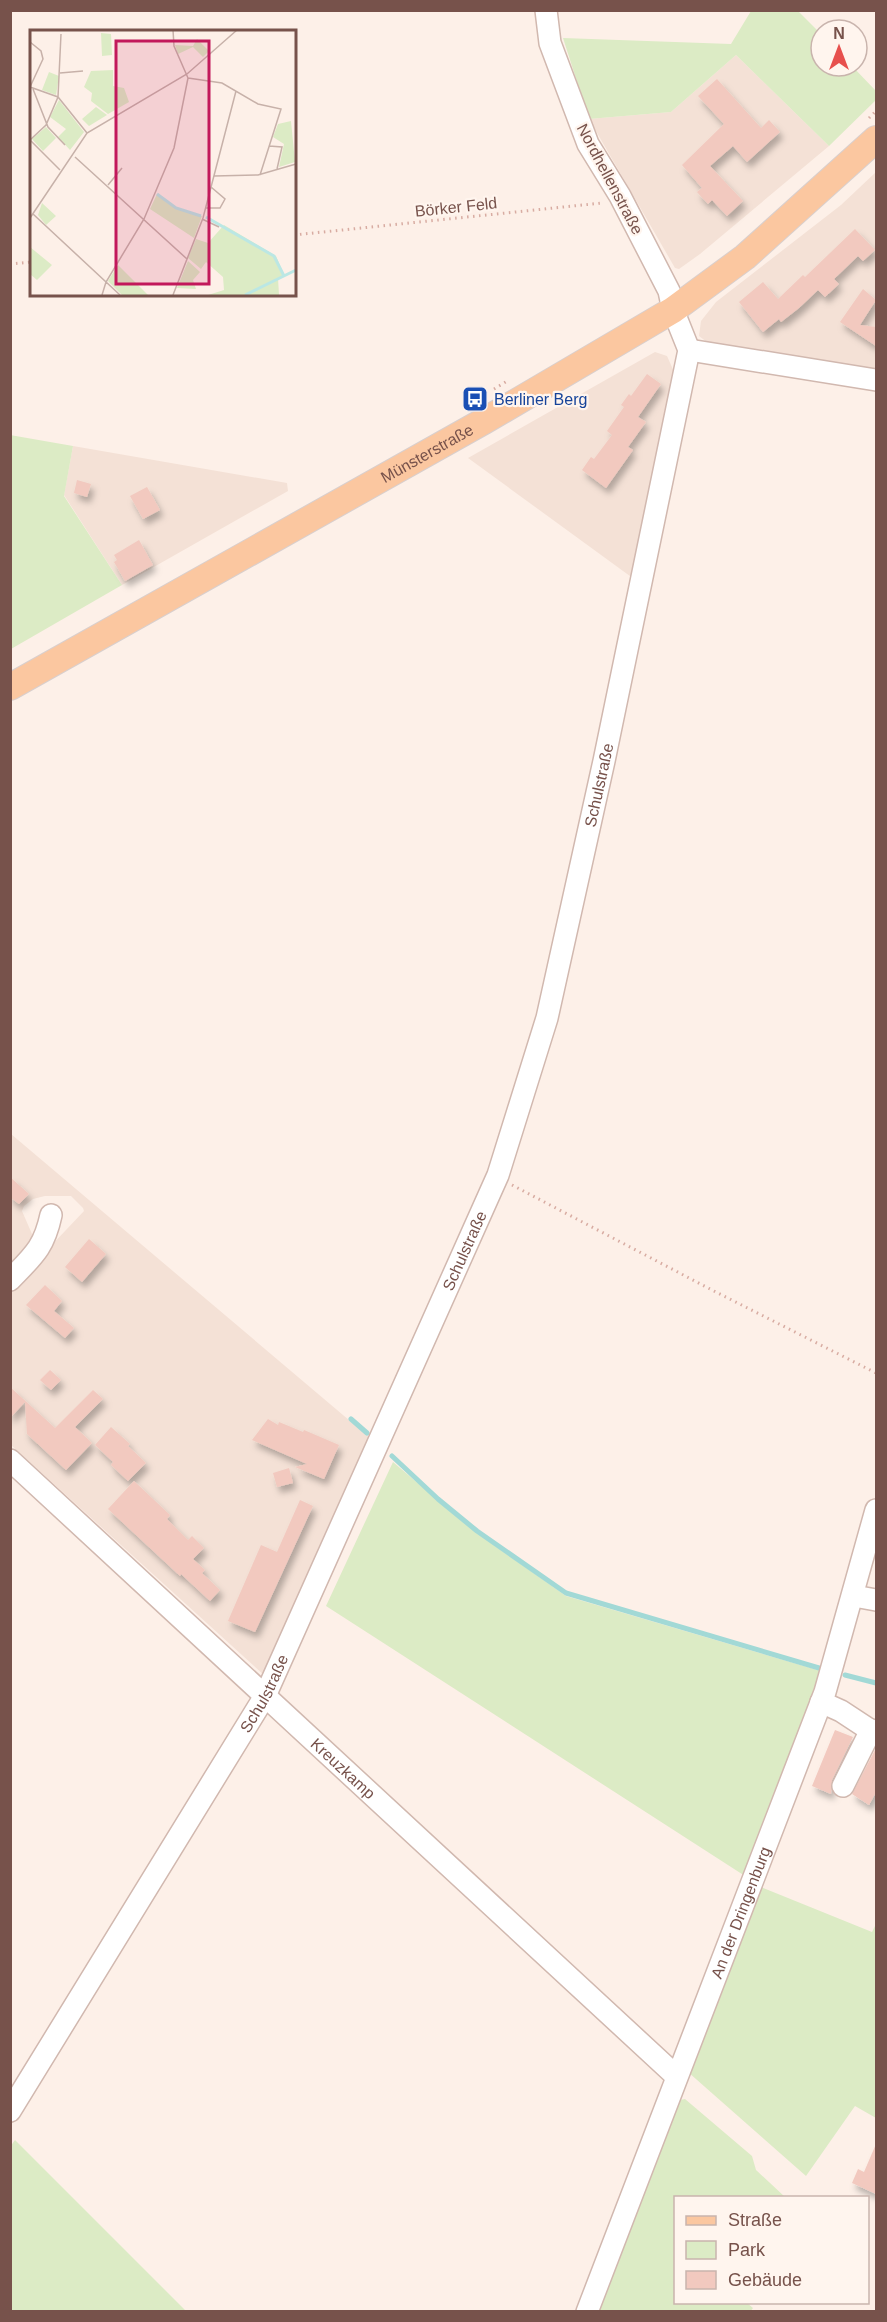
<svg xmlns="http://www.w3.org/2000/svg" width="887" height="2322" font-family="Arial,sans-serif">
  <defs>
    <filter id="shadow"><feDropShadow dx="3.5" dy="6" stdDeviation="3" flood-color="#0004"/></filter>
  </defs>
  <rect width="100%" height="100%" fill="#fdf0e8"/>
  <path fill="#f4e1d6" d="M736,55L829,146L700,254L679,269L675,268L589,119L671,112Z
    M876,172V372L712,346L699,336L701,321L716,302L841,205Z
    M655,352L667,356L675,374L634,579L468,458Z
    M73,446L287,483L288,491L122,585L64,495Z
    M11,1134L369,1437L265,1676L11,1445V1288L84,1211L83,1208L71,1196H45L33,1199L24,1206L22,1211L35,1241L11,1269Z"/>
  <path fill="#dcebc5" d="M751,11H798L821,34V66H852L876,91V100L829,146L736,55L671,112L589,119L563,38L731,44Z
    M10,435L73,446L64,496L122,585L11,649Z
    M393,1462L474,1531L566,1596L821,1671L745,1876L326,1606Z
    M758,1886L872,1932L876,1924V2118L855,2106L806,2176L688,2072Z
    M685,2099L752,2156L756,2170L785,2197L676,2198V2302L747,2303L753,2308L750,2312H598L675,2101Z
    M15,2140L186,2311H11L10,2147Z"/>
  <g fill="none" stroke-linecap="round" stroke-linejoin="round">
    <path stroke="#a2d9d6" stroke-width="5" d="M351,1419L367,1433
      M392,1456L438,1499L477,1531L566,1593L819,1668
      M845,1675L876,1683"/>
  </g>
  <path fill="#f2c9bf" filter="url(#shadow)" d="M717,79L761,128L769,120L780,132L747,162L733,146L710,166L743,201L727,216L712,200L708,204L697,192L702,188L682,165L724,124L698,96Z
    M855,229L875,250L863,261L858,256L834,279L839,284L825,297L818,290L799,308L781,322L779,319L763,332L739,302L763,282L778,299L803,275L805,277Z
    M863,289L876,300L860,325L876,327V346L840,322Z
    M647,374L661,384L638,417L646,422L628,447L633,450L606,488L582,470L591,457L594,459L612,435L607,431L624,407L621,405L629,394L631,396Z
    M77,480L91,484L87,497L74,493Z
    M147,487L160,510L143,519L130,496Z
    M139,540L153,565L125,581L114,562L117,560L114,555Z
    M10,1177L29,1194L19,1204L10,1197Z
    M89,1239L106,1254L82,1282L65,1267Z
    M45,1285L62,1301L54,1311L74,1328L65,1338L26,1305Z
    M50,1370L61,1380L51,1390L40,1380Z
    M10,1387L55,1428L93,1390L103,1399L75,1427L92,1443L66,1470L27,1434L25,1402L10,1418Z
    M268,1419L278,1425L279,1422L303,1432L304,1430L339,1445L324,1479L295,1467L307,1464L252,1440Z
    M111,1427L130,1444L128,1446L146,1463L128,1481L111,1465L113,1462L95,1445Z
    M289,1468L293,1483L277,1487L273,1473Z
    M134,1481L170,1515L167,1519L188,1540L192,1536L204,1548L193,1559L205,1570L202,1573L220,1590L210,1601L181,1574L180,1576L108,1509Z
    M300,1500L313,1506L255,1632L228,1621L261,1545L277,1552Z
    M835,1730L853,1737L832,1780L831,1794L812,1786Z
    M875,1750L876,1792L869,1805L852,1794Z
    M876,2144V2194L852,2183L858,2169L864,2172Z"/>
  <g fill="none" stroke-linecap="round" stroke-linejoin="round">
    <g stroke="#d1b8af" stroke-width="24">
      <g id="minor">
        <path d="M689,350L876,380"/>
        <path d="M10,1280C33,1256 44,1248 51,1215"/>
        <path id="s1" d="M10,1460L676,2076"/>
        <path d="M854,1596L876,1600"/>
        <path d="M821,1702L841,1711L876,1734"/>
        <path d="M843,1786L871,1730"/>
        <path id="s2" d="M10,2111L265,1696L498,1175L547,1018L604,761L689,350L673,310L669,291L620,196L588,144L550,43L546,10"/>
        <path id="s3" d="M587,2312L825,1692L876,1510"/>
      </g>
    </g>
    <g stroke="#d9cfcd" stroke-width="28">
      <g id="major">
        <path id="s4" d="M10,687L484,421L673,310L745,257L876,139"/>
      </g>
    </g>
    <path stroke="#d8aca2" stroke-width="3" stroke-dasharray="1.5 4.5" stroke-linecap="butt" d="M869,118L876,111
      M294,235L602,203
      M10,264L32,262
      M494,389L509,380
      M512,1185L710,1289L876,1373"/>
    <use href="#minor" stroke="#fff" stroke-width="21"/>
    <use href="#major" stroke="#fbc7a0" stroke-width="26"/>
  </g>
  <defs>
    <g id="bus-square" transform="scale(1.35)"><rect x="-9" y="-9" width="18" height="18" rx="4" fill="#1a4fb4" stroke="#fff5ee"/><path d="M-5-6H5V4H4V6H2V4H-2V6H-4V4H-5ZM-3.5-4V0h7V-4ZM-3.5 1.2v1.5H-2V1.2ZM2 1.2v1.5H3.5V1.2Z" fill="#fff"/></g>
  </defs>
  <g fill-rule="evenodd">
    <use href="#bus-square" x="475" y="399"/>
  </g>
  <g text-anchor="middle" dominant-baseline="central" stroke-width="4.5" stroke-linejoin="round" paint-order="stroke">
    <g font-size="16" fill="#77524b" stroke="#fff5ee">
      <text transform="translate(610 179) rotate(62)">Nordhellenstraße</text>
      <text transform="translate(456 207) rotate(-6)">Börker Feld</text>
      <text stroke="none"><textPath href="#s4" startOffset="478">Münsterstraße</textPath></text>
      <text stroke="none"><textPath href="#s2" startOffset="1461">Schulstraße</textPath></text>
      <text stroke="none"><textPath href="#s2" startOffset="975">Schulstraße</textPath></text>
      <text stroke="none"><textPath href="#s2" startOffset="489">Schulstraße</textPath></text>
      <text stroke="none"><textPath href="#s1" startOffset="454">Kreuzkamp</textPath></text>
      <text stroke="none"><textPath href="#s3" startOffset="428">An der Dringenburg</textPath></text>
    </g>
    <g font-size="16" fill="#164399" stroke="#fff5ee" text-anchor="start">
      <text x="494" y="399">Berliner Berg</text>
    </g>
  </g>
  <g transform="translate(30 30)">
    <rect width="266" height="266" fill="#fdf0e8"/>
    <path d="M71,3L81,4L82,25L72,26ZM167,9L179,21L173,27L163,17L148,24L145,15L163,16ZM83,40V56L94,58L99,72L78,84L61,71L62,63L54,57L61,41ZM19,42L29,46L26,65L12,60ZM29,70L54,102L40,120L28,107L36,99L20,87ZM66,77L77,85L59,96L52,89ZM261,91L265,132L249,137L254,114L243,107L248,94ZM16,97L26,108L13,121L2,109ZM127,164L146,178L172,186L164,208L120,179ZM12,173L26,186L16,195L8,185ZM194,195L246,226L254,245L248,248L249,265H178L194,260L193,247L176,232L171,239L158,228L166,209L178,213ZM0,217L22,235L7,250L0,244ZM158,231L170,242L163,250L166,259L147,258ZM88,235L118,265H92L78,251Z" fill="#dcebc5"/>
    <path fill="none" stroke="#bbe7e4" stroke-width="3" d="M127,164L146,178L171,186M176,187L244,226L254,246M215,265L266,240"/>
    <path fill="none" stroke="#c7b1a9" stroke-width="1.5" d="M0,12L11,21L13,29L0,57M30,43L53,41M158,48L192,53L228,74L251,79L230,145M0,57L28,67L57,103M3,59L18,97L35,115M0,110L16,95L28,67L31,4M0,110L30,140M239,116L252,117L247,139M45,127L157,229M184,146L228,145L266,134M78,155L92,138M176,178H190L195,169L181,157M3,184L90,265M0,188L57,103L157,44L207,0M172,189L189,197M72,265L76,252L114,189L144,118L158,48L144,16L143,0M143,265L173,188L206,61"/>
    <path fill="#c2185b" fill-opacity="0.15" stroke="#c2185b" stroke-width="3" d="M86,11H179V254H86Z"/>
    <rect width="266" height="266" fill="none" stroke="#77524b" stroke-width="3"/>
  </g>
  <rect width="887" height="2322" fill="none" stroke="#77524b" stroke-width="24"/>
  <rect x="674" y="2196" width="195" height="108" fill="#fff5ee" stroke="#c9b4ad" stroke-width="1.5"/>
  <rect x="686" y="2216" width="30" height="9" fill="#fbc7a0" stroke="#c9b4ad" stroke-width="1.5"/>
  <text x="728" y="2226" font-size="18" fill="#77524b">Straße</text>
  <rect x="686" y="2241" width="30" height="18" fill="#dcebc5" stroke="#c9b4ad" stroke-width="1.5"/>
  <text x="728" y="2256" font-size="18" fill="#77524b">Park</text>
  <rect x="686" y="2271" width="30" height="18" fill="#f2c9bf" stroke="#c9b4ad" stroke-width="1.5"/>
  <text x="728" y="2286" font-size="18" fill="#77524b">Gebäude</text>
  <g transform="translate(839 48)"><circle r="28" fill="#fff5ee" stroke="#c9b4ad" stroke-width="1.5"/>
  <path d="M0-4.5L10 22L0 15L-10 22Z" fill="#e7504d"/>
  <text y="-9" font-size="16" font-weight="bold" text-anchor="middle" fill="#77524b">N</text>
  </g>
</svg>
